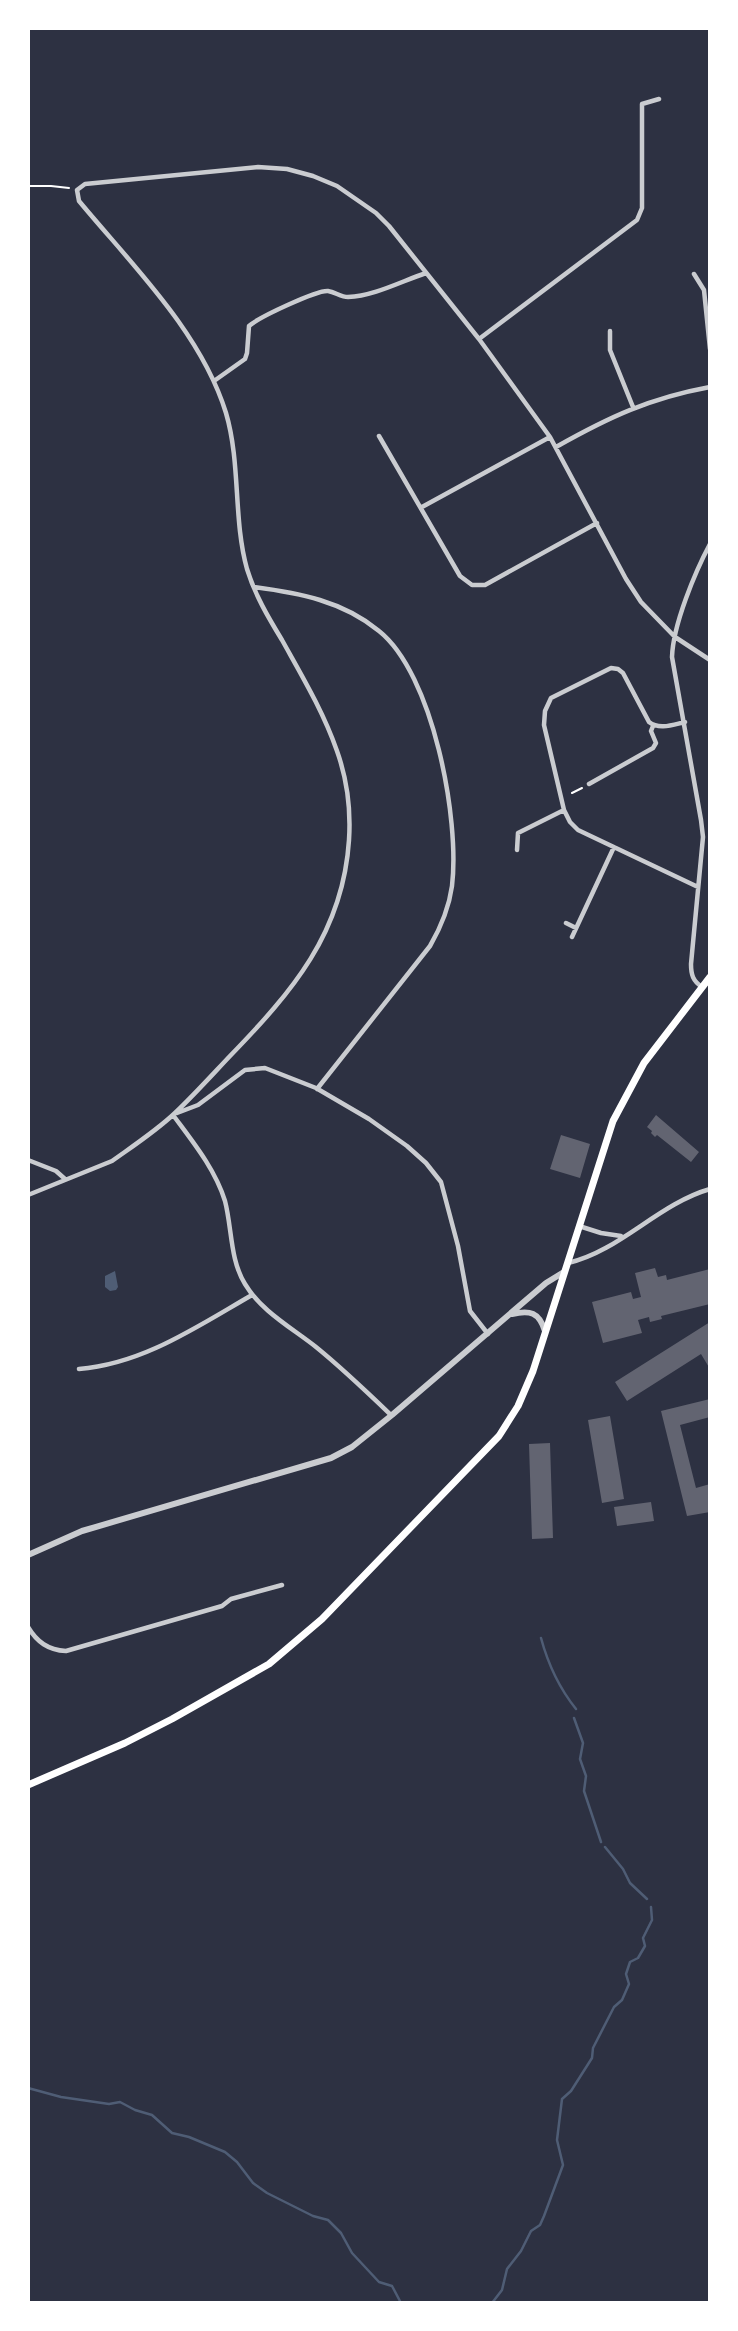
<svg xmlns="http://www.w3.org/2000/svg" width="738" height="2331" font-family="'Work Sans',sans-serif">
  <rect width="100%" height="100%" fill="#2d3142"/>
  <path fill="#4f5d75" d="M115,1271L118,1287L116,1290L110,1291L105,1287V1276Z"/>
  <g fill="none" stroke-linecap="round" stroke-linejoin="round">
    <path stroke="#4f5d75" stroke-width="2.5" d="M541,1638C548,1664 560,1689 576,1709
      M574,1718L583,1743L580,1759L586,1776L584,1791L601,1842
      M605,1847L623,1869L630,1883L647,1899
      M28,2088L61,2097L109,2104L120,2102L135,2110L152,2115L172,2133L189,2137L225,2152L237,2162L253,2183L267,2193L313,2216L328,2220L341,2233L352,2253L379,2282L392,2286L401,2303
      M492,2303L502,2290L507,2269L521,2251L531,2231L540,2225L544,2216L563,2165L557,2140L562,2099L571,2091L592,2058L593,2048L614,2007L622,2000L629,1984L626,1974L630,1962L638,1958L645,1946L643,1938L652,1920L651,1907"/>
  </g>
  <path fill="#626471" d="M656,1115L699,1152L691,1162L657,1135L655,1137L651,1133L652,1131L647,1127Z
    M561,1135L590,1144L580,1178L550,1169Z
    M655,1268L658,1277L666,1275L667,1280L710,1269V1304L661,1316L662,1319L650,1322L649,1317L638,1320L642,1333L603,1343L592,1302L631,1292L633,1299L641,1297L635,1273Z
    M710,1322V1369L701,1354L627,1401L615,1382Z
    M710,1399V1417L680,1425L696,1488L710,1484V1512L687,1516L661,1411Z
    M610,1416L624,1499L602,1503L588,1420Z
    M550,1443L553,1538L532,1539L529,1444Z
    M651,1502L654,1521L617,1526L614,1507Z"/>
  <g fill="none" stroke-linecap="round" stroke-linejoin="round">
    <path stroke="#fff" stroke-width="2" d="M28,186H51L69,188
      M572,793L582,788"/>
    <path stroke="#caccd0" stroke-width="4.5" d="M694,274L704,290L710,349
      M610,331V350L633,407
      M479,339L637,220L642,208V104L659,99
      M214,381L245,359L247,353L249,326C259,317 317,290 328,291C335,292 341,297 348,297C374,296 402,281 426,273
      M379,436L460,576L472,585H485L597,523
      M556,447C609,417 650,398 710,387
      M422,507L550,437
      M254,587C299,593 343,601 379,631C433,674 460,819 452,886C449,908 441,927 430,946L317,1089
      M685,722C672,725 659,730 649,722L623,673L618,669L611,668L551,698L545,711L544,725L564,810L570,822L578,830L698,887
      M589,784L653,748L656,743L651,731L653,726
      M517,850L518,833L564,810
      M566,923L576,928
      M572,937L614,847
      M702,987C693,981 691,975 691,964L703,837L701,820L672,657C673,625 695,572 710,544
      M177,1113L198,1105L245,1070L265,1068L316,1088L369,1119L407,1146L426,1163L441,1182L458,1246L470,1311L488,1334
      M173,1115C193,1142 215,1169 225,1201C232,1228 230,1260 245,1284C261,1311 292,1328 316,1347C342,1368 367,1392 391,1415
      M28,1160L56,1171L65,1179
      M28,1195L112,1161C133,1146 156,1131 175,1113C194,1095 212,1075 230,1056C292,992 343,933 349,840C351,809 347,779 337,751C323,711 302,676 282,640C268,617 255,595 247,569C233,519 241,464 226,413C201,332 132,265 79,201L77,190L85,184L258,167L287,169L313,176L337,186L376,213L389,226L479,339L550,437L626,579L641,602L675,637L710,660
      M579,1226L601,1233L621,1236
      M568,1263C620,1251 658,1204 710,1189
      M79,1369C143,1364 198,1326 252,1295
      M28,1627C37,1642 48,1650 66,1651L222,1606L231,1599L282,1585"/>
    <path stroke="#caccd0" stroke-width="6" d="M512,1314C530,1310 539,1312 545,1331
      M28,1555L82,1531L331,1458L352,1447L392,1415L546,1283L564,1272"/>
    <path stroke="#fff" stroke-width="7" d="M28,1785L125,1743L172,1719L269,1664L322,1619L499,1436L518,1406L533,1371L613,1121L644,1063L710,977"/>
  </g>
  <rect width="738" height="2331" fill="none" stroke="#ffffff" stroke-width="60"/>
</svg>
